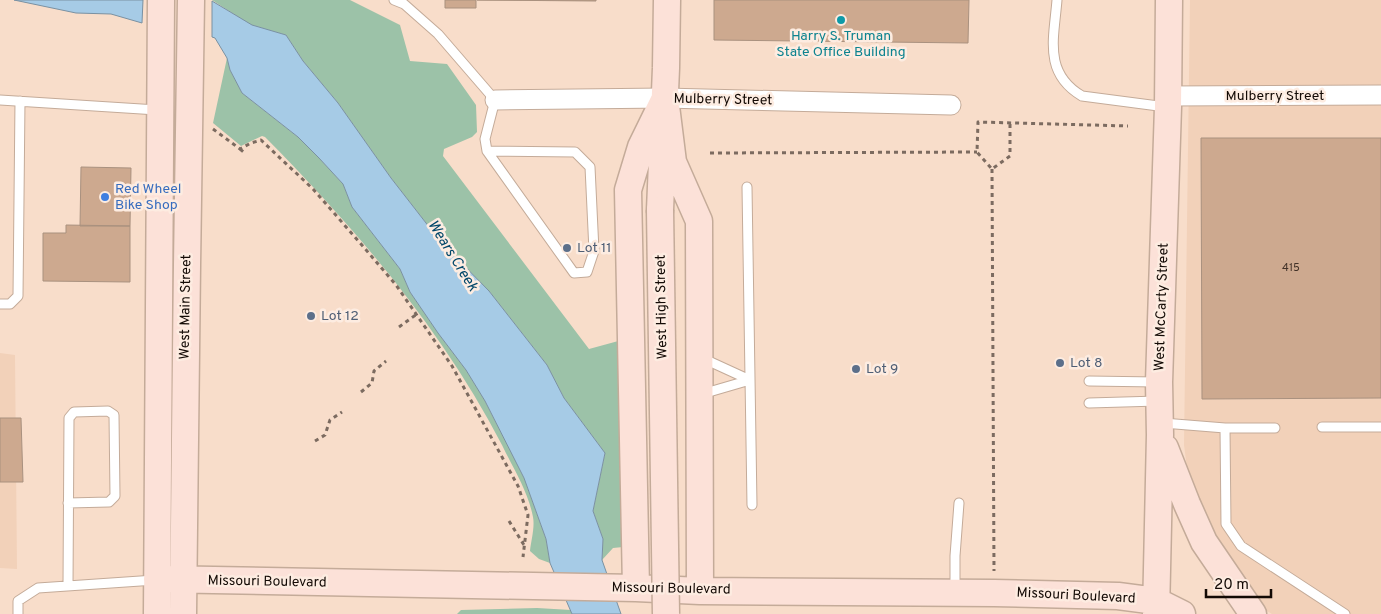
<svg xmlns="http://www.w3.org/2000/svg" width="1381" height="614" font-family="Overpass,sans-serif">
  <rect width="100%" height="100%" fill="#f8ddca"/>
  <path fill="#f2d1b9" d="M1190,0H1381V614H1272L1267,611L1242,585L1217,550L1188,476L1184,445Z
    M0,353L15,355L17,569L0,568Z"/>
  <path fill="#9cc2a8" d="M212,0H350L400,25L410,61L447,64L476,105L477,132L472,137L444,149L443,156L589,349L622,340L623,547L613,548L602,560L603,539L593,511L605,453L564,398L547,365L489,291L440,241L391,178L338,103L303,61L286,35L252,26Z
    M227,58L230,70L242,93L298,137L319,158L343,184L352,207L400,269L410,292L438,333L466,370L485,401L524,478L546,539L550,563L539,559L530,551C531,541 535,527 533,517C528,491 513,468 502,445C442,329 356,229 265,137L262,136L241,146L213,123Z
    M537,608L571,610L572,614H457L461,610Z"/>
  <path fill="#a6cbe6" stroke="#7a91a2" d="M14,0H143L142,23L111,14L76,13Z
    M212,1L252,25L286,35L303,61L338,103L391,178L440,241L489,291L547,365L564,398L605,453L593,511L603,539L602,560L621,614H572L550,563L546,539L524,478L485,401L466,370L438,333L410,292L400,269L352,207L343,184L319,158L298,137L242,93L230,70L227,58L215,38L212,37Z"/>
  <path fill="#cda98f" stroke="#a9917f" d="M445,0H476V8H445Z
    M477,0H596V1Z
    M714,0H969L968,43L714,40Z
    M1201,138H1381V398L1202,399Z
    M81,167L131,168L130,226H80Z
    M66,225L130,226V282L43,281V233H66Z
    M0,418H21L23,482H0Z"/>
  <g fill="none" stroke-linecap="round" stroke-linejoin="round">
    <g stroke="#c4ab99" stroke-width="11">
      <path id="lane" d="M394,0L404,4L438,34L495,100L485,139L487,151L574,273L587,272L594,251L590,167L575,152L487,151
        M1057,0C1054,38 1043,73 1082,96L1166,107
        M0,100L157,110
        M747,187L752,505
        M0,304H10L18,296L20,101
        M702,358L750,380
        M1089,381L1157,382
        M702,394L750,380
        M1089,403L1158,401
        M1163,423L1225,428H1275
        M1322,427H1381
        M1225,428L1226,524L1241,546L1345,614
        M68,586L69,418L74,412L108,411L114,415L115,496L109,502L68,503
        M955,590V556L959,503
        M18,614V601L38,588L155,580"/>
    </g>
    <g stroke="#c4ab99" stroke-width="21">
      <path id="street" d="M1168,96L1381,95
        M495,100L665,98L951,105"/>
    </g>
    <g stroke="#c4ab99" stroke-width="29">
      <path id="secondary" d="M665,98L673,162L699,221L700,591
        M660,210L666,68L667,0
        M1165,448L1187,504L1204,542L1253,614
        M157,579L636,588L700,591L994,593L1118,596L1156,601L1182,614
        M636,588L628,190L641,147L665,98
        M157,614L161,0
        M183,614L187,265L191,0
        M1156,614L1160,435L1159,382L1168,107L1169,0"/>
    </g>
    <path stroke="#7c6b60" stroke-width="3" stroke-dasharray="4 4" stroke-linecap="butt" d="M1010,124V156L992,169L977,152L978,122L1128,126
      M213,129L240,149L251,143L261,140L313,189L361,244L396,285L452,366L518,486L528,515L523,557
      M240,149L246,154
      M710,153L977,152
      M992,169L994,571
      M399,327L417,314
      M361,392L372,383L374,371L386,361
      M315,441L325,435L330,420L342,412
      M509,521L524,545"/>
    <use href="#lane" stroke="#fff" stroke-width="9"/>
    <use href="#street" stroke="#fff" stroke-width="19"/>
    <use href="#secondary" stroke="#fce1d8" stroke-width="26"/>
    <g stroke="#c4ab99" stroke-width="29" stroke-linecap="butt">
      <path id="secondary-bridge" d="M660,210L666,614"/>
    </g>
    <use href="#secondary-bridge" stroke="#fce1d8" stroke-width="26"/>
  </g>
  <circle fill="#0f9aa8" stroke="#fdece1" stroke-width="2" cx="841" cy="20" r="5"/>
  <circle fill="#3f7fe0" stroke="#fdece1" stroke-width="2" cx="105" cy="197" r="5"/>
  <g fill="#5c6f8a" stroke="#fdece1" stroke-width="2">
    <circle cx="567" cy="248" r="5"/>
    <circle cx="311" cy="316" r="5"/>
    <circle cx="1060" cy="363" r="5"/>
    <circle cx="856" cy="369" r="5"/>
  </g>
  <g text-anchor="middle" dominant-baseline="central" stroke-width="5" stroke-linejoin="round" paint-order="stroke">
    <g font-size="11" fill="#423228">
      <text x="1291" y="268">415</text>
    </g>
    <g font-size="14" fill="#0d838f" stroke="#fdece1">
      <text x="841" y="36">Harry S. Truman<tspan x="841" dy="16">State Office Building</tspan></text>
    </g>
    <g font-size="14" fill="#130a05" stroke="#fdece1">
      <text x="1275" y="96">Mulberry Street</text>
      <text transform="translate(723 100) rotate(1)">Mulberry Street</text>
      <text transform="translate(186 307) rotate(-89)">West Main Street</text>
      <text transform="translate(662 307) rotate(-91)">West High Street</text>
      <text transform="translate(1162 307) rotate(-88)">West McCarty Street</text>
      <text transform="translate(267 582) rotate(1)">Missouri Boulevard</text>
      <text transform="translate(671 589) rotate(1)">Missouri Boulevard</text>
      <text transform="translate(1076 596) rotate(3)">Missouri Boulevard</text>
    </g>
    <g font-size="14" fill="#366cbe" stroke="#fdece1" text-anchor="start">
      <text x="115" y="189">Red Wheel<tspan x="115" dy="16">Bike Shop</tspan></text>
    </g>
    <g font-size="14" fill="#4e5e75" stroke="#fdece1" text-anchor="start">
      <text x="577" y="248">Lot 11</text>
      <text x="321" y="316">Lot 12</text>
      <text x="1070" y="363">Lot 8</text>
      <text x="866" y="369">Lot 9</text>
    </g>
    <g font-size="15" font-style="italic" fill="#02476a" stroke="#fdece1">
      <text transform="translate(452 256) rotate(58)">Wears Creek</text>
    </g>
  </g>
  <path d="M1206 589v8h65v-8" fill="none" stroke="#130a05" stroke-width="2.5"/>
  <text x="1214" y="589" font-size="15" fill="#130a05" stroke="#fdece1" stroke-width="4" paint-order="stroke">20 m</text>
</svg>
